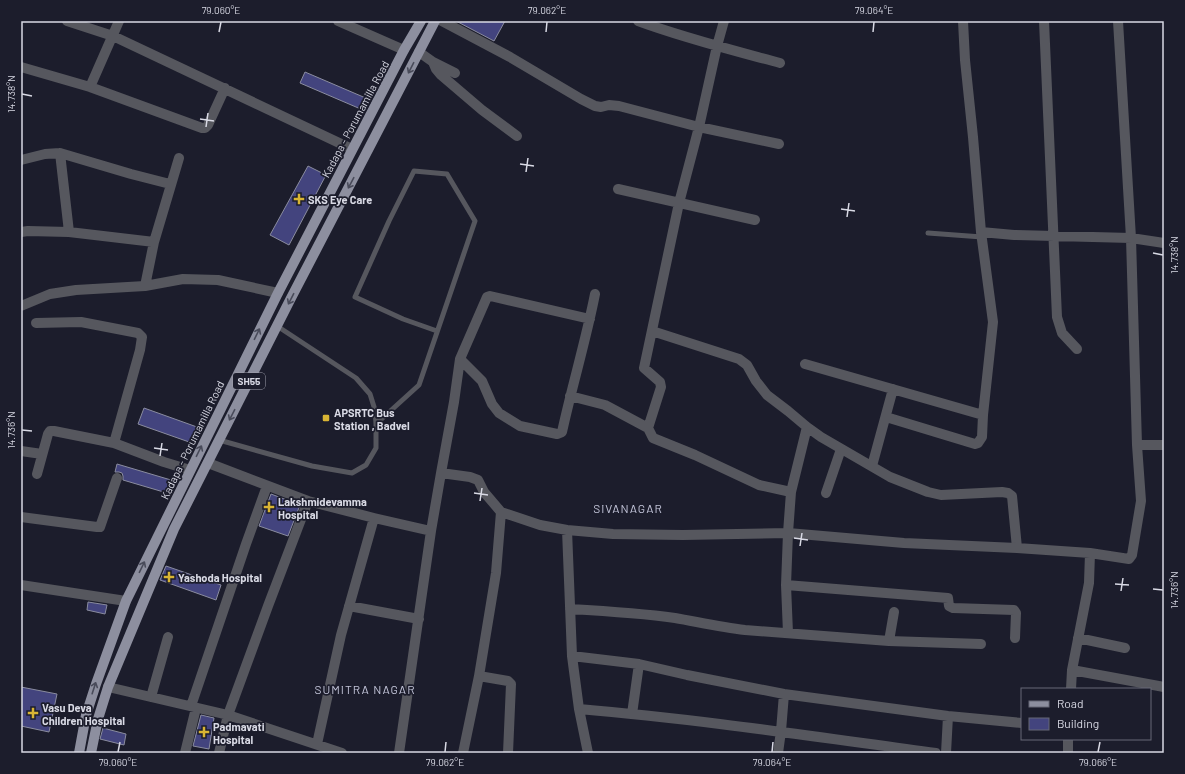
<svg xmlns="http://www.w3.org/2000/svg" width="1185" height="774" font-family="Barlow,sans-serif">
  <rect width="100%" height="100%" fill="#1c1d2c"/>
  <path fill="#43447e" stroke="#8a8c9f" d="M456,21H505L494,41Z
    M305,72L368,99L363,110L300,83Z
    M308,166L326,175L289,245L270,235Z
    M144,408L197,427L192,443L138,424Z
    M117,464L171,480L167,493L123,480V476L122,473L119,472H115Z
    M271,494L300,505L288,536L259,526Z
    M166,566L221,585L216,600L160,580Z
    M88,602L107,605L105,614L87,610Z
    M21,687L57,694L49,732L21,726Z
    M201,715L214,718L209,749L193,746Z
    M103,728L126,734L124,745L100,739Z"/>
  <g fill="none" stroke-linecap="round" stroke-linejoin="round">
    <path stroke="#56575e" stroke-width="5" d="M928,233L982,237
      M376,424L419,385L475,221L447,174L414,171L389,221L355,297L403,319L437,331
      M219,440L312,466L352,473L366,465L376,448V424L375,410L370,394L356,378L277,326"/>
    <path stroke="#56575e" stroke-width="10" d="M67,21L113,36L352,149
      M338,21L404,50
      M442,21L510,57L581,99L595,106L601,107L609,105L619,106L699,127L779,144
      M638,21C684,38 732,50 780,63
      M1044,21L1057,317L1062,333L1077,349
      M419,52L433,62L455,73
      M433,62L436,69L441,75L482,110L517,136
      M21,67L90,87L202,128H205L208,125L225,88
      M90,87L119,21
      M60,153L69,232
      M21,160L45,154L60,153L131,174L170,184
      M618,189L755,220
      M21,232L28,231L69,232L154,242
      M981,232L1014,235L1131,238L1164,243
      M145,286L154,242L179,158
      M21,306L50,294L76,290L145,286L183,279L218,280L278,293
      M36,323L81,322L138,333L142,337L140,350L114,443L164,462L190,470
      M652,331L739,359L747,365L756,381L767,395L788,411L807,427L821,437L890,477L928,492L941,495L1002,492L1008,493L1012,496L1017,548
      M460,359L482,381L492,404L499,413L520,426L557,434L562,432C572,386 586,340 595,294
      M805,364L983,415
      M570,396L605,405L648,428L653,438L695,455L759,485L791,492
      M886,417L975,444L978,443L982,437L983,415L993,322L981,232L973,137L965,60L963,21
      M648,428L661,387L660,382L644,368L679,203L699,127L717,46L724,21
      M1137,445H1164
      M21,451L42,454
      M208,463L308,501L374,518L431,531
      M872,466L893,389
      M441,473L470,477L478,480L484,492L501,512L540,525L567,530L613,534L683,535L788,533L904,543L1017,548L1090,553L1129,559L1132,555L1141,501L1137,445L1131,238L1118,21
      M37,474L48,434L50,431H54L114,443
      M826,493L841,449
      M21,517L97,527H100L117,478
      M567,530L572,656L579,709L588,753
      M21,585L126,601
      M786,585L948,598L949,606L953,608L1014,610L1016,613L1015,638
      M349,606L419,619
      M570,609C605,611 640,613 675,618C698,622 721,627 745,630L889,641L981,644
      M788,633L786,585L788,533L791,492L807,427
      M1078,638L1125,648
      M889,641L894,612
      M572,656L639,664L687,675L784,694L948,716L1022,723
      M1072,670L1164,687
      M479,676L508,681L511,684L508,753
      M108,687L228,715L342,753
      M1071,689L1072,670L1089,583L1090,553
      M151,697L168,637
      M191,706L246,544L267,486
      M579,709C698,719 817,737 936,753
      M632,714L639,664
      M317,744L341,635L374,518
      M185,753L196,708
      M219,753L228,715L268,606L308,501
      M399,753L431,531L441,473L454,402L460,359L487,297L490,296L590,319
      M463,753L479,676L496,573L501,512
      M778,753L781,731L784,694
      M946,753L948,716
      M1068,753V739"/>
    <path stroke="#8d8f9f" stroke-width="10" d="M79,753L86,715L96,684L126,601L278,293L404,50L421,21
      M91,753L98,719L108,687L174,529L290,300L435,21"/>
  </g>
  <defs><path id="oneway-shaft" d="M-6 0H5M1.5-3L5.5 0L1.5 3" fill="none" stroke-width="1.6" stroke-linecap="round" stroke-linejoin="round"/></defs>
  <g stroke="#494b5a">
    <use href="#oneway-shaft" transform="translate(411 68) rotate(117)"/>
    <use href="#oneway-shaft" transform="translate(351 183) rotate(118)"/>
    <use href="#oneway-shaft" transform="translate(291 299) rotate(117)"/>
    <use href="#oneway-shaft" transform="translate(257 334) rotate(-64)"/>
    <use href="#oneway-shaft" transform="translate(232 415) rotate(117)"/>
    <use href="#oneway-shaft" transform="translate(199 451) rotate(-64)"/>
    <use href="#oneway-shaft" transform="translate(142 567) rotate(-64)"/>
    <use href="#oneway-shaft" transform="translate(94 688) rotate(-72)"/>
  </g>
  <path fill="none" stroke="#d8d9e4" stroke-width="1.5" d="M219,32L221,22M546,32L547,22M873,32L874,22M22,94L32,96M200,119L214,121M206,127L208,113M520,164L534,166M526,172L528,158M841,209L855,211M847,217L849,203M1153,253L1163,255M22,430L32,431M154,448L168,450M160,456L162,443M474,493L488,495M480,501L482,488M794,538L808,540M800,546L802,533M1115,584L1129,585M1153,589L1163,590M1121,591L1123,578M118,752L120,742M445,752L446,742M772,752L773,742M1098,752L1100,742"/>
  <g fill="#d8b434" stroke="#1c1d2c" stroke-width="1.5">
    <path d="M297 193h4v4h4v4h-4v4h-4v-4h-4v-4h4z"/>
    <rect x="322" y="414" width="8" height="8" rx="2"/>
    <path d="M267 501h4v4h4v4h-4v4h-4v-4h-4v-4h4z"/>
    <path d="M167 571h4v4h4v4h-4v4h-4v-4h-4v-4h4z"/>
    <path d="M31 707h4v4h4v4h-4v4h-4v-4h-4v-4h4z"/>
    <path d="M202 726h4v4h4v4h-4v4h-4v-4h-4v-4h4z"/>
  </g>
  <g text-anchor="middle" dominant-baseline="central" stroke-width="3.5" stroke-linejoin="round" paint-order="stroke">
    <rect fill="#1c1d2c" stroke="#a0a1ad" stroke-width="1" x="233" y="373" width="32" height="16" rx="3"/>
    <g font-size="10" font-weight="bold" fill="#d8d9e4">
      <text x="249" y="381">SH55</text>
    </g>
    <g font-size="11" fill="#d8d9e4" stroke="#1c1d2c">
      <text transform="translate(355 119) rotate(-62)">Kadapa - Porumamilla Road</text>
      <text transform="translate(192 440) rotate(-64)">Kadapa - Porumamilla Road</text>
    </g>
    <g font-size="11" font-weight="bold" fill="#d8d9e4" stroke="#1c1d2c" text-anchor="start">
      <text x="308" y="199">SKS Eye Care</text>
      <text x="334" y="412">APSRTC Bus<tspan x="334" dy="13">Station , Badvel</tspan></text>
      <text x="278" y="501">Lakshmidevamma<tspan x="278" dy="13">Hospital</tspan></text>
      <text x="178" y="577">Yashoda Hospital</text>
      <text x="42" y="707">Vasu Deva<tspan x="42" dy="13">Children Hospital</tspan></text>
      <text x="213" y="726">Padmavati<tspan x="213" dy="13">Hospital</tspan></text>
    </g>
    <g font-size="12" letter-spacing="1" fill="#c1c3d7" stroke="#1c1d2c">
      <text x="628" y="508">SIVANAGAR</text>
      <text x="365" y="689">SUMITRA NAGAR</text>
    </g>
  </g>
  <rect width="1185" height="774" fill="none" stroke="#1c1d2c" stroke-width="44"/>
  <rect x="1021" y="688" width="130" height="52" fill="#1c1d2c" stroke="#676876"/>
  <rect x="1029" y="701" width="20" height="6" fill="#8d8f9f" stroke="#676876"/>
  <text x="1057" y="708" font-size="12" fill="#d8d9e4">Road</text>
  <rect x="1029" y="718" width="20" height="12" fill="#43447e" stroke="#676876"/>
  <text x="1057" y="728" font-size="12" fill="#d8d9e4">Building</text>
  <rect x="22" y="22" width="1141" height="730" fill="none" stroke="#d8d9e4" stroke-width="1.5"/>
  <g font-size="10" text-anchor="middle" fill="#d8d9e4">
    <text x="221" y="14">79.060°E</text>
    <text x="547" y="14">79.062°E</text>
    <text x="874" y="14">79.064°E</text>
    <text transform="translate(11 94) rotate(-90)" y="4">14.738°N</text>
    <text transform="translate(1174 255) rotate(-90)" y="4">14.738°N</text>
    <text transform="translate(11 430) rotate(-90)" y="4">14.736°N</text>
    <text transform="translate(1174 590) rotate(-90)" y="4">14.736°N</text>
    <text x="118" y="766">79.060°E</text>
    <text x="445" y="766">79.062°E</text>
    <text x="772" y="766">79.064°E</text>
    <text x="1098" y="766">79.066°E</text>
  </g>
</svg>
